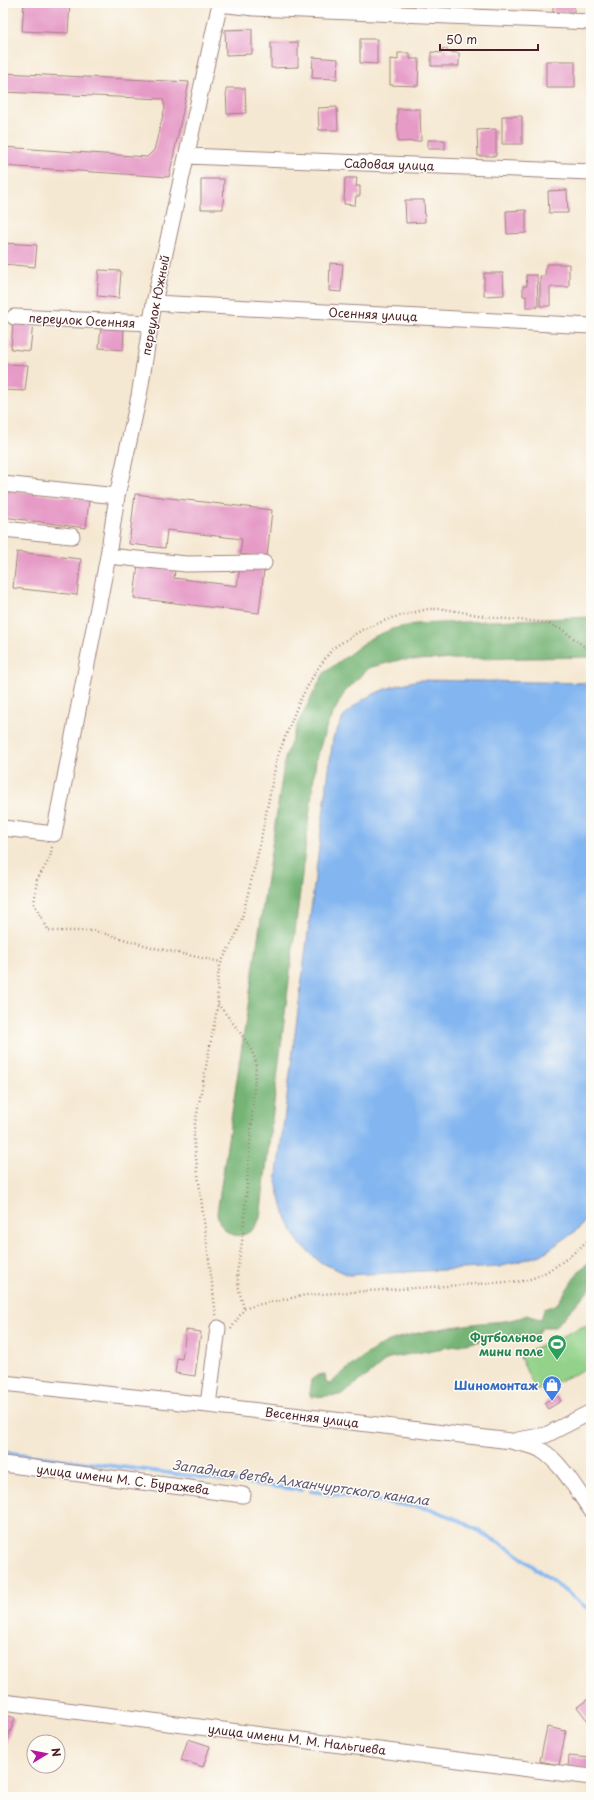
<svg xmlns="http://www.w3.org/2000/svg" width="594" height="1800" font-family="'Playpen Sans',sans-serif">
  <rect width="100%" height="100%" fill="#fdfcf7"/>
  <filter id="ink" filterUnits="userSpaceOnUse"><feTurbulence type="fractalNoise" baseFrequency=".025" numOctaves="2"/><feDisplacementMap in="SourceGraphic" scale="8" xChannelSelector="R" yChannelSelector="G"/><feConvolveMatrix kernelMatrix="1 2 1 2 8 2 1 2 1" color-interpolation-filters="sRGB"/></filter>
  <filter id="wash" filterUnits="userSpaceOnUse"><feTurbulence type="fractalNoise" baseFrequency=".012" numOctaves="4" result="noise"/><feDisplacementMap in="SourceGraphic" scale="16" xChannelSelector="R" yChannelSelector="G"/><feGaussianBlur stdDeviation="0.9" result="paint"/><feColorMatrix in="noise" values="0 0 0 0 0 0 0 0 0 0 0 0 0 0 0 0 0 1.4 0 .05"/><feComposite in="paint" operator="in"/></filter>
  <g filter="url(#wash)">
    <rect width="100%" height="100%" fill="#f5e8d2"/>
    <path fill="#92d289" stroke="#6e785a" d="M591,1323V1367L536,1391L519,1355Z"/>
    <path fill="#75b475" stroke="#606a50" d="M591,617V657L399,660L368,668L344,693L327,725L316,760L260,1218C258,1222 256,1227 253,1229C237,1244 219,1231 217,1213L285,758L298,723L324,673L371,638L392,629L415,624Z
      M591,1260V1288L555,1327H543L537,1335L498,1338L389,1358L371,1373L340,1395L311,1397L309,1393L311,1380L318,1375L325,1374L326,1383L330,1384C344,1371 371,1349 389,1341C411,1333 449,1327 473,1324C491,1321 510,1323 527,1315L541,1320L544,1309L557,1304L579,1271Z"/>
    <path fill="#83b6f0" stroke="#666a8e" d="M419,680L591,683V1215L576,1231L541,1255L499,1267L349,1275L320,1262L299,1243L284,1213L276,1182L333,738C337,731 341,720 346,714C365,693 393,686 419,680Z"/>
    <g fill="none" stroke-linecap="round" stroke-linejoin="round">
      <path stroke="#83b6f0" stroke-width="4" d="M3,1452L302,1490
        M311,1491L431,1509L461,1521L513,1551L591,1611"/>
    </g>
    <g id="blocks">
      <path fill="#e69bc7" d="M24,3H70L68,33L22,31Z
        M553,3H574V12H553Z
        M252,29V54L226,55L225,30Z
        M360,39H377V64L360,63Z
        M298,42V67L271,68V43Z
        M447,48V52L459,53V66H431V52L442,53V49Z
        M398,53H410V59H419L418,86L390,85V59L398,60Z
        M313,57L338,59L337,79L312,78Z
        M546,61H575V88H546Z
        M3,73L189,82L169,177L3,166V147L147,157L154,150L165,107L163,99L3,92Z
        M226,88H245L246,113L227,114Z
        M337,107L338,130H319L318,108Z
        M397,109H420L421,141L398,142Z
        M502,116H522V144H502Z
        M496,129V156H478L477,130Z
        M428,140H445V149H428Z
        M345,178H357L356,186H360V196H356L355,205L344,204Z
        M201,179H224L223,209H201Z
        M567,190L568,213H549L548,191Z
        M405,200H424L425,222L406,223Z
        M526,210V233L507,234L506,211Z
        M3,243L37,245L35,267L3,264Z
        M330,263L343,264L341,292L329,291Z
        M546,264H569V287H550V306H540V276H545Z
        M99,270L121,271L119,298L97,296Z
        M484,273H503L504,295L484,296Z
        M526,275H537L538,307H526V296H523V286H527Z
        M13,322L33,323L30,351L11,349Z
        M101,326L124,328L123,350L99,348Z
        M3,364L28,365L25,391L3,390Z
        M3,489L89,500L86,528L3,517Z
        M135,494L272,510L267,557L240,554L242,539L167,530L165,548L129,544Z
        M17,552L81,559L77,595L13,588Z
        M138,565L175,570L174,578L237,586L240,567L264,570L259,613L134,598Z
        M186,1330L201,1332L195,1376L175,1373L177,1358L182,1359Z
        M557,1395L561,1401L548,1409L544,1403Z
        M591,1697V1725L577,1707Z
        M3,1714L15,1718L3,1752Z
        M547,1727L566,1731L559,1765L540,1761Z
        M188,1739L210,1746L203,1767L181,1760Z
        M569,1756L591,1758V1769L568,1767Z"/>
    </g>
  </g>
  <g filter="url(#ink)">
    <use href="#blocks" fill-opacity="0" stroke="#a0847e" stroke-width="1"/>
    <g fill="none" stroke-linecap="round" stroke-linejoin="round">
      <g stroke="#a0847e" stroke-width="17">
        <path id="minor" d="M220,4L254,8L591,22
          M187,156L591,172
          M154,303L591,326
          M14,317L150,323
          M3,484L117,496L139,396L154,303L220,3
          M3,529L72,536
          M108,556L186,564L264,563
          M3,828L54,834L108,556L117,496
          M3,1383L208,1405L511,1441C521,1444 532,1445 541,1450C562,1463 577,1491 591,1510
          M208,1405L218,1328
          M518,1440L546,1435L591,1412
          M3,1464L243,1495
          M3,1702L591,1777"/>
      </g>
      <path stroke="#a0847e" stroke-width="2.5" stroke-dasharray="1 3" stroke-linecap="butt" d="M52,847L50,858L37,880L34,904L49,931H95L155,948L221,962
        M218,1004C230,1020 252,1044 256,1063L243,1235L237,1273L239,1290L244,1309
        M216,1315L194,1143V1129L218,1004C217,990 216,974 222,961C228,948 237,936 241,922L259,849L277,758L299,702L316,671L333,648L362,630L391,618L428,609H445L495,618L544,622L563,630L591,652
        M231,1329L244,1309L256,1305L306,1295L523,1281C551,1274 570,1256 591,1238"/>
      <use href="#minor" stroke="#fff" stroke-width="15"/>
    </g>
  </g>
  <defs>
    <g id="stadium-pin" transform="scale(1)"><path d="M0 17L-7.5 6A9.5 9.5 0 1 1 7.5 6Z" fill="#2e9e5b" stroke="#fdfcf7"/><path d="M0-5a6.5 5 0 1 0 0 10a6.5 5 0 1 0 0-10ZM-3.5-1.8h7v3.6h-7Z" fill="#fff"/></g>
    <g id="shop-pin" transform="scale(1)"><path d="M0 17L-7.5 6A9.5 9.5 0 1 1 7.5 6Z" fill="#3f7fe0" stroke="#fdfcf7"/><path d="M-5-2.5h2.3a2.7 3.5 0 0 1 5.4 0H5L5.5 6h-11ZM-1.5-2.5h3a1.5 2.3 0 0 0-3 0Z" fill="#fff"/></g>
  </defs>
  <g fill-rule="evenodd">
    <use href="#stadium-pin" x="557" y="1344"/>
    <use href="#shop-pin" x="552" y="1385"/>
  </g>
  <g text-anchor="middle" dominant-baseline="central" stroke-width="3" stroke-linejoin="round" paint-order="stroke">
    <g font-size="12" fill="#4a1f2b" stroke="#fdfcf7">
      <text transform="translate(389 164) rotate(2)">Садовая улица</text>
      <text transform="translate(155 305) rotate(-79)">переулок Южный</text>
      <text transform="translate(373 314) rotate(3)">Осенняя улица</text>
      <text transform="translate(82 320) rotate(3)">переулок Осенняя</text>
      <text transform="translate(312 1417) rotate(7)">Весенняя улица</text>
      <text transform="translate(123 1479) rotate(7)">улица имени М. С. Буражева</text>
      <text transform="translate(297 1739) rotate(7)">улица имени М. М. Нальгиева</text>
    </g>
    <g font-size="12" font-weight="bold" fill="#27864d" stroke="#fdfcf7" text-anchor="end">
      <text x="543" y="1337">Футбольное<tspan x="543" dy="14">мини поле</tspan></text>
    </g>
    <g font-size="12" font-weight="bold" fill="#366cbe" stroke="#fdfcf7" text-anchor="end">
      <text x="538" y="1385">Шиномонтаж</text>
    </g>
    <g font-size="13" font-style="italic" fill="#5e5470" stroke="#fdfcf7">
      <text transform="translate(301 1482) rotate(8)">Западная ветвь Алханчуртского канала</text>
    </g>
  </g>
  <rect width="594" height="1800" fill="none" stroke="#fdfcf7" stroke-width="16"/>
  <g transform="translate(46 1754) rotate(80)"><circle r="19" fill="#fdfcf7" stroke="#b5a4a5"/>
  <path d="M0-3L7 15L0 10L-7 15Z" fill="#b5179e"/>
  <text y="-6" font-size="11" font-weight="bold" text-anchor="middle" fill="#4a1f2b">N</text>
  </g>
  <path d="M440 44v6h98v-6" fill="none" stroke="#4a1f2b" stroke-width="2"/>
  <text x="446" y="44" font-size="12" fill="#4a1f2b" stroke="#fdfcf7" stroke-width="3" paint-order="stroke">50 m</text>
</svg>
